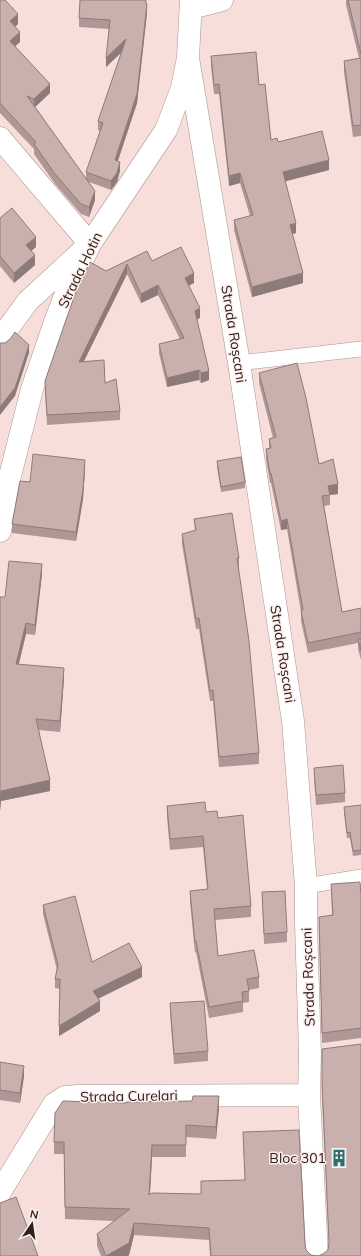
<svg xmlns="http://www.w3.org/2000/svg" width="361" height="1256" font-family="Mulish,sans-serif">
  <rect width="100%" height="100%" fill="#f8deda"/>
  <g fill="none" stroke-linecap="round" stroke-linejoin="round">
    <g stroke="#ad9491" stroke-width="16">
      <path id="service" d="M239,363L361,349
        M306,886L361,877"/>
    </g>
    <g stroke="#ad9491" stroke-width="23">
      <path id="minor" d="M191,8L222,0
        M188,58L239,363L293,721L306,886V923L310,1054L309,1095L317,1256
        M0,138L90,244L28,301L0,339
        M0,531L9,480L32,389L55,322L67,291L90,244L166,130L182,88L188,58L191,0
        M0,1192L54,1104L65,1097L78,1096L309,1095"/>
    </g>
    <use href="#service" stroke="#fff" stroke-width="15"/>
    <use href="#minor" stroke="#fff" stroke-width="22"/>
  </g>
  <path fill="#ae9795" d="M0,0L18,24L15,27L20,42L15,46L50,93L35,107L86,178V172L100,131L98,130V121L122,52L106,67L109,29L79,27V18L146,4L147,13L137,103L118,161L120,171L117,182L111,190L89,182L95,200L89,217L81,214L55,184L34,154V149L0,113Z
    M346,0H361V136L353,137L344,72V61L359,58L346,5Z
    M211,56L259,85L271,140L278,142L329,170L285,181L296,233L292,234L303,283L252,297L234,230V220L250,216L240,183L229,186L219,94H214L211,66Z
    M0,218L36,247L31,251L35,265L14,283L0,266Z
    M147,251L152,261L194,283L189,286L200,318L197,319L209,380L201,383L199,380L167,387L159,353V344L180,339L158,295L141,303L127,274L84,361L105,383L120,411V420L47,425L45,390V381L106,271Z
    M259,373L319,464L338,494L330,495V505L324,506L342,612L361,608V660L358,649V643L308,653L301,621V612L287,529L281,530L271,483H270L266,459V449L269,448V439L273,438L259,383Z
    M217,461L245,482V488L221,492L217,467Z
    M85,469L83,499L76,541L12,533V524L30,482Z
    M194,519L239,558V569H238L259,753V764L219,767L213,701H210L199,629H196L182,544V534L195,531Z
    M42,574L35,635L26,634L19,664L64,678L60,732L39,730L50,791L1,801L0,811V597H5Z
    M314,768L345,793V802L316,805L314,778Z
    M361,805V855L353,856L350,838H347L344,813V807Z
    M167,806L206,812L218,818L251,906V917L215,920L218,956L259,977V988L249,990V1002L243,1003V1012L209,1018L196,952L195,953L190,902V891L207,889L203,847L170,850L167,817Z
    M331,884L361,896V1038L322,1043L319,917L332,915Z
    M262,892L287,932V942L264,944Z
    M43,905L92,962L142,977L98,999L100,1011L59,1036L60,989L55,988V979L57,970L43,914Z
    M170,1003L208,1051V1061L174,1064L170,1013Z
    M0,1062L24,1076L20,1103L0,1100Z
    M322,1082L361,1256L323,1254L328,1250L329,1245L322,1095Z
    M219,1108L216,1139L186,1137V1157H152L150,1195L201,1194V1181L245,1180L243,1132L305,1244L306,1250L311,1255L318,1256H210L209,1240L134,1235L129,1255L128,1256H101L97,1246V1234L115,1221L65,1219L64,1154H54V1142Z"/>
  <path fill="#8d7b79" d="M147,4V13L137,103L115,169V160Z
    M18,14V24L10,31V21Z
    M20,32V42L10,51V41Z
    M126,39V48L106,67V58Z
    M50,84V93L34,108V99Z
    M329,160V170L283,182V172Z
    M120,162V171L117,182L111,190V181Z
    M240,173V183L229,186V176Z
    M95,191V200L89,217V207Z
    M296,223V233L290,235V225Z
    M36,237V247L26,255V245Z
    M35,255V265L14,283V273Z
    M127,264V274L79,371V362Z
    M194,273V283L185,287V278Z
    M303,273V283L252,297V287Z
    M158,285V295L141,303V294Z
    M200,308V318L195,320V311Z
    M29,345V353L15,396L0,415V407Z
    M199,370V380L167,387V378Z
    M209,371V380L201,383V373Z
    M85,460V469L83,499L76,541V532Z
    M338,484V494L330,495L328,486Z
    M287,519V529L281,530V521Z
    M42,564V574L35,635V625Z
    M26,623V634L16,674V664Z
    M64,668V678L60,732V721Z
    M50,780V791L1,801L0,811V800L1,791Z
    M142,967V977L93,1001V991Z
    M100,1001V1011L59,1036V1026Z
    M24,1066V1076L20,1103V1093Z
    M219,1096V1108L216,1139V1127Z
    M152,1145V1157L149,1208V1195Z
    M134,1223V1235L129,1255L128,1256H107Z"/>
  <path fill="#cab0ad" stroke="#8d7b79" d="M0,0H5L18,14L10,21L20,32L10,41L50,84L34,99L27,96L95,191L89,207L81,204L55,174L34,144L36,142L0,103Z
    M80,0H146V4H147L137,94L115,160L120,162L117,173L111,181L86,172L103,123L98,121L126,39L106,58L110,20L79,18Z
    M348,0H361V54Z
    M256,52L259,85L265,84L271,140L277,138L278,142L322,131L329,160L283,172L296,223L290,225L303,273L252,287L234,220L253,215L240,173L229,176L219,84L214,85L211,56Z
    M361,58V125L353,126L344,61Z
    M12,208L36,237L26,245L35,255L14,273L0,256V218Z
    M181,247L194,273L185,278L200,308L195,311L209,371L201,373L199,370L167,378L159,344L184,338L158,285L141,294L127,264L79,362L104,360L105,383L116,379L120,411L47,415L45,381L67,317L78,286L90,262L106,271L147,251L152,261Z
    M15,332L29,345L15,388L0,407V343H5L10,339Z
    M297,363L306,398L319,464L333,459L338,484L328,486L330,495L322,496L342,612L361,608V632L308,643L301,611L303,610L287,519L281,521L271,473L270,474L266,449L271,448L269,439L276,437L259,373Z
    M33,454L85,460L83,490L76,532L12,524L20,481L30,482Z
    M241,457L245,482L221,487L217,461Z
    M232,513L239,558H237L249,641L259,753L219,757L213,690L210,691L199,618L196,619L182,534L196,530L194,519Z
    M9,561L42,564L35,625L26,623L16,664L64,668L60,721L36,719L50,780L1,791L0,800V597H5Z
    M358,639H361V650Z
    M343,765L345,793L316,795L314,768Z
    M205,802L206,812L217,811L218,818L243,815L251,906L214,909L218,956L254,950L259,977L247,979L249,991L242,992L243,1001L209,1007L196,941L195,942L190,891L208,889L203,836L170,839L167,806Z
    M361,805V850L353,851L350,832L347,833L344,807Z
    M360,882L361,896V1028L322,1033L319,917L333,915L331,884Z
    M285,891L287,932L264,934L262,892Z
    M75,896L92,962L129,943L142,967L93,991L100,1001L59,1026L60,979H55L58,965L43,905Z
    M204,1001L208,1051L174,1054L170,1003Z
    M361,1044V1256H318L323,1254L328,1250L329,1243L322,1082V1049Z
    M0,1062L24,1066L20,1093L0,1090Z
    M193,1096H219L216,1127L186,1125V1145H152L149,1195L152,1193L201,1194V1181L245,1180L243,1132L299,1130L305,1244L306,1250L311,1255L318,1256H211L209,1228L134,1223L129,1243L106,1256L97,1234L130,1209L65,1207L64,1142H54L55,1113L63,1101L126,1103V1102L192,1101Z
    M16,1197L38,1256H0V1203Z"/>
  <defs>
    <g id="building-bare" transform="scale(1.38)"><path d="M-4-6H4V6H1V3H-1V6H-4ZM-2.5-4.3h1.7v1.8h-1.7ZM.8-4.3h1.7v1.8H.8ZM-2.5-1h1.7V.8h-1.7ZM.8-1h1.7V.8H.8Z" fill="#277271" stroke="#feeeec" stroke-width="2.5" paint-order="stroke"/></g>
  </defs>
  <g fill-rule="evenodd">
    <use href="#building-bare" x="339" y="1158"/>
  </g>
  <g text-anchor="middle" dominant-baseline="central" stroke-width="3" stroke-linejoin="round" paint-order="stroke">
    <g font-size="14" fill="#2a201f" stroke="#feeeec">
      <text transform="translate(80 270) rotate(-64)">Strada Hotin</text>
      <text transform="translate(234 334) rotate(81)">Strada Roșcani</text>
      <text transform="translate(283 654) rotate(81)">Strada Roșcani</text>
      <text transform="translate(308 977) rotate(-92)">Strada Roșcani</text>
      <text transform="translate(129 1096) rotate(-1)">Strada Curelari</text>
    </g>
    <g font-size="14" fill="#2a201f" stroke="#feeeec" text-anchor="end">
      <text x="326" y="1158">Bloc 301</text>
    </g>
  </g>
  <g transform="translate(32 1224) rotate(13)" stroke="#feeeec" stroke-width="3" paint-order="stroke">
  <path d="M0-3L7 15L0 10L-7 15Z" fill="#2a201f"/>
  <text y="-6" font-size="11" font-weight="bold" text-anchor="middle" fill="#2a201f">N</text>
  </g>
</svg>
